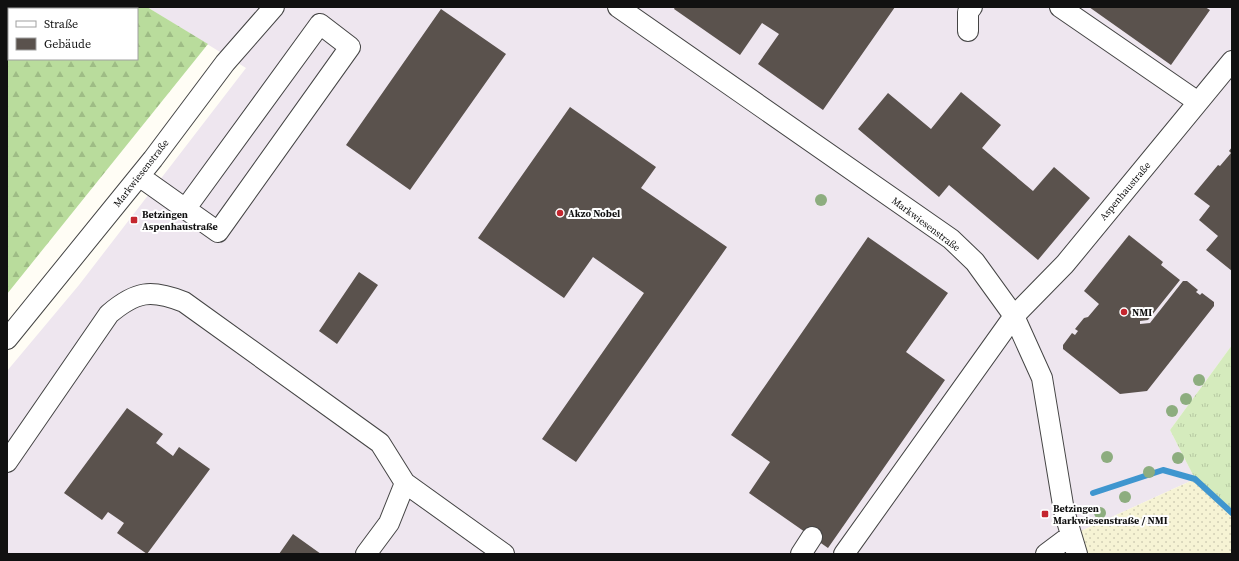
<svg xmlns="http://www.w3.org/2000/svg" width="1239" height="561" font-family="'Source Serif 4',serif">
  <defs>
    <pattern id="farmland-dots" width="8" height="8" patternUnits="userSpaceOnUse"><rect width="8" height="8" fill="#f6f3d4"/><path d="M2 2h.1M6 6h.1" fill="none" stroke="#d2cfb5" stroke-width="1.8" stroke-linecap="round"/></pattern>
    <pattern id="grass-tufts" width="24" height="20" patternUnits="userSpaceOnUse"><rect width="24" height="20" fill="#d5ebbd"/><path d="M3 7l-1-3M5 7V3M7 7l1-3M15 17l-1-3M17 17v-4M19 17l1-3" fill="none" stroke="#b6c8a1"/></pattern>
    <pattern id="forest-firs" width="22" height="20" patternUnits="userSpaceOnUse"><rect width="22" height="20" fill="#b9dc9c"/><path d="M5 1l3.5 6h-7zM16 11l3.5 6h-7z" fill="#9ebc85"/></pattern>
  </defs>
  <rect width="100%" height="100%" fill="#fffdf5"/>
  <path fill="#eee6ef" d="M147,7H1232V345L1170,430L1195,479L1070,536L1040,554H7V371L79,285L246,68Z"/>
  <path fill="url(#farmland-dots)" d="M1195,479L1232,513V554H1077L1070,536Z"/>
  <path fill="url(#grass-tufts)" d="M1232,345V513L1195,479L1170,430Z"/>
  <path fill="url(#forest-firs)" fill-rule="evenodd" d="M7,7H147L208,44L7,294ZM9,9H137V59H9Z"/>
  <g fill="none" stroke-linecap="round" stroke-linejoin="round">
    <path stroke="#3f96cf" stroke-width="6" d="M1093,493L1163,470L1195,479L1232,513"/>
  </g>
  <path fill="#5a524d" d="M675,7H895L823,110L758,64L779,34L762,23L740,55L674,9Z
    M1089,7H1205L1210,10L1171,65Z
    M441,9L506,54L410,190L346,145Z
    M961,92L1001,125L982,148L1033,191L1054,167L1090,198L1038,260L949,185L939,197L858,129L888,93L931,129Z
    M570,107L656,167L641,188L727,247L576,462L542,439L644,293L593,257L564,298L478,238Z
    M1232,147V271L1206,250L1218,236L1199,220L1210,206L1194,194L1218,165L1220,166L1231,153L1229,151Z
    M1129,235L1163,262L1161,265L1180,280L1148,320L1140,321V324L1150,323L1183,281H1187L1198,290L1196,292L1200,295L1202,293L1214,302V306L1147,391L1120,394L1063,349V345L1072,333L1075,335L1078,331L1075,329L1084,318L1088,317L1099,304L1084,291Z
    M868,237L948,293L906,352L945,380L828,548L749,493L770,462L731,435Z
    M359,272L378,285L337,344L319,331Z
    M127,408L163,434L156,443L173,456L179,447L210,469L147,554L117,533L124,523L108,512L102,520L64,493Z
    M293,534L321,554H279Z"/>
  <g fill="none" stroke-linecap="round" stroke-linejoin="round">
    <g stroke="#444" stroke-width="22">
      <path id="minor" d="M618,7L951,239L975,262L1014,316L1042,378L1064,511L1077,554
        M1060,7L1198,102
        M968,31V12L972,7
        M139,176L218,232L350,47L320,24L186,208
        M7,339L153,159L225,63L274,7
        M7,462L109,314C136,291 151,289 184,302L380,443L405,483L389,523L366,554
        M405,483L504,554
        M801,554L812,537
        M844,554L1014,316L1065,264L1232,61
        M1046,554L1070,536"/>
    </g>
    <use href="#minor" stroke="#fff" stroke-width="20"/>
  </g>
  <g fill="#8dad7f">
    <circle cx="821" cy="200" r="6"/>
    <circle cx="1199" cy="380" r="6"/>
    <circle cx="1186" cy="399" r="6"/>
    <circle cx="1172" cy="411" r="6"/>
    <circle cx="1107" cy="457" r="6"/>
    <circle cx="1178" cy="458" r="6"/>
    <circle cx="1149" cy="472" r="6"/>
    <circle cx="1125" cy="497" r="6"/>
    <circle cx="1100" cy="513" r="6"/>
  </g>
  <g fill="#c4262e" stroke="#fff" stroke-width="1.5">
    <circle cx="560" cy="213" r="4"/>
    <rect x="130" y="216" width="8" height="8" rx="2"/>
    <circle cx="1124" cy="312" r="4"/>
    <rect x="1041" y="510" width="8" height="8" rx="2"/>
  </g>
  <g text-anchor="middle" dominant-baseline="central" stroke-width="4" stroke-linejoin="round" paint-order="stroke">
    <g font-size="10" fill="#111" stroke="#fff">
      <text transform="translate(141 173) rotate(-52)">Markwiesenstraße</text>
      <text transform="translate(1125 191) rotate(-50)">Aspenhaustraße</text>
      <text transform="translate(926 224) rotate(37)">Markwiesenstraße</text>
    </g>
    <g font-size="10" font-weight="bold" fill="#111" stroke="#fff" text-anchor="start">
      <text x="568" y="213">Akzo Nobel</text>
      <text x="142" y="214">Betzingen<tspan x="142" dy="12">Aspenhaustraße</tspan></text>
      <text x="1132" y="312">NMI</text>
      <text x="1053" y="508">Betzingen<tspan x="1053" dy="12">Markwiesenstraße / NMI</tspan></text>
    </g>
  </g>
  <rect width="1239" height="561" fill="none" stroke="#111111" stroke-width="16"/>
  <rect x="8" y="8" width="130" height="52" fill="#ffffff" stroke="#a0a0a0"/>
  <rect x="16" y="21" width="20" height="6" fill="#ffffff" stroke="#a0a0a0"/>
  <text x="44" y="28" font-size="12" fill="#111111">Straße</text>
  <rect x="16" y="38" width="20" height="12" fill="#5a524d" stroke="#a0a0a0"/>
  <text x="44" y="48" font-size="12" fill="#111111">Gebäude</text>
</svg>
